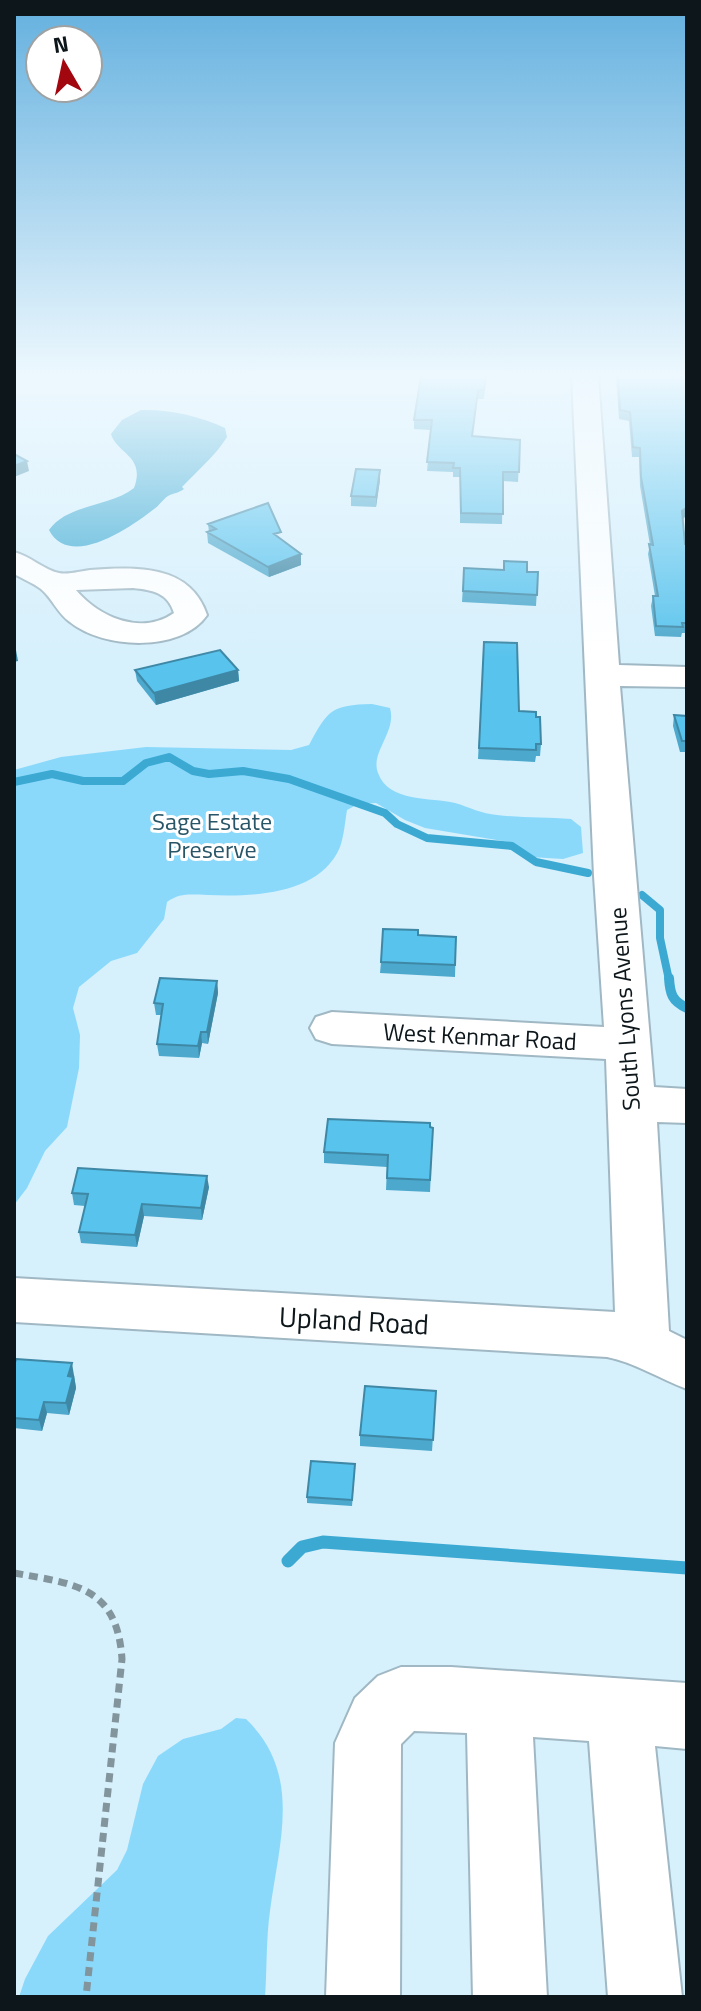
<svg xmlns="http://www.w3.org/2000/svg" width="701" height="2011" font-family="'Titillium Web',sans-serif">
  <rect width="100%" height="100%" fill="#d6f0fc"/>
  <path fill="#8ad9fb" d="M372,704L390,708C397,732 370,752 378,773C389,803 431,797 455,803C469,807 482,814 497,815C521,818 546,817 571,819L581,827L583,853L563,859L531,857L514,843L425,828L405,820L376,803L358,804L347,810C345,822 344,836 340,847C320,895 252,897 208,895C192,895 181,892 167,902L164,919L137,953L111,961L79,987L73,1008L80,1035L79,1068L67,1127L45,1151L27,1188L14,1205V770L61,757L146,747L291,750L309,745C328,710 331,705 372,704Z
    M236,1718L246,1719C303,1774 279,1842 270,1911C266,1939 267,1968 265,1997H19L25,1979L48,1936L117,1870L127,1850L143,1784L158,1756L183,1739L221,1729Z"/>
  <path fill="#3ba9d2" d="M141,410C168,409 200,416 225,428L227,437C216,455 199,469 182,487L184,489C179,493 173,493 168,496C163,499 159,506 154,509C131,527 70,570 49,530C67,504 110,507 134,488C146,456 117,454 111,434L122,420Z"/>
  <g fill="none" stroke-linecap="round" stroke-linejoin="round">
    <path stroke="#3ba9d2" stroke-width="8" d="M14,782L52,774L83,781H123L146,763L169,757L193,771L209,774L243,771L289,779L385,813L397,824L427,838L512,846L536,862L588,873
      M642,895L660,910V938L669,980"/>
    <path stroke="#3ba9d2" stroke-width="10" d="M669,978C670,994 672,1001 687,1008"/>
    <path stroke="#3ba9d2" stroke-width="13" d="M288,1561L302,1547L323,1542L687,1568"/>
    <g stroke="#a0b8c4" stroke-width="4">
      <path id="minor" d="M572,376H598L619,665L687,667V687L620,686L654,1087L687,1089V1123L657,1122L669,1331L687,1340V1389C660,1379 634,1362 607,1357L14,1322V1278L615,1312L606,1059L332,1044L316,1039L310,1028L316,1017L332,1012L604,1027L594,876Z
        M14,552C30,556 44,570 59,573C68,575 81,571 90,570C136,567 190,564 207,615C181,653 103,649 70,622C58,614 52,598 41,589C33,583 23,579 14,574ZM133,588C153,590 168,593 174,613C141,636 99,617 76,590Z
        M401,1667H451L687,1683V1749L655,1746L682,1997H608L589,1741L533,1737L547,1997H473L467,1733L414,1731L401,1744L400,1997H326L335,1743L355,1698L378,1676Z"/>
    </g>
    <path stroke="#82959d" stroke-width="7" stroke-dasharray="9 6" stroke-linecap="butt" d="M14,1573C75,1584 117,1586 122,1659L86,1997"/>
    <use href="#minor" fill="#fff" fill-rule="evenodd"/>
  </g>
  <path fill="#4ca8cc" d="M486,376L484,399H477L472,436L520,440L518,482L503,481L502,524L460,523V477H453V472L427,471L431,430L414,429V420Z
    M616,376H687V515L683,519L685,544H687V633H682L681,637L655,636L651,606L653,596H655L648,554L650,545L640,486L639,457H632L629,421L619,419Z
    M380,480L376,507L351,506V496Z
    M208,524L281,539L301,554V565L269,577L208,543L207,532H209Z
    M464,568L538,572L536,606L462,602Z
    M484,642L519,711L536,717L541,744L540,756H536L535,762L478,759Z
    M135,670H238L239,681L156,705L137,681Z
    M674,715L687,716V752H680L673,726Z
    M418,935L456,937L455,977L380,973L381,962Z
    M217,981L218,993L208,1044L202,1043L199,1058L159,1056L157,1044L161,1015H156L154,1003Z
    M430,1127L433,1128L430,1192L386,1190L387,1167L324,1163V1152Z
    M209,1187L202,1220L144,1216L137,1247L81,1243L79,1232L85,1206L74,1205L72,1193Z
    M14,1366L74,1375L76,1388L69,1415L47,1413L42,1431L14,1428Z
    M436,1391L432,1451L360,1446V1435Z
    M355,1470L352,1506L307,1503V1497Z"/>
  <path fill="#3e88a6" d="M27,461L29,471L14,477V466Z
    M380,470V480L376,507V497Z
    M687,507V515L680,521L682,511Z
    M301,554V565L269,577L268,567Z
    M14,650H16L18,661L14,662Z
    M238,670L239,681L156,705L154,693Z
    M217,981L218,993L208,1044L207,1032Z
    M201,1032L202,1043L199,1058L198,1046Z
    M207,1176L209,1187L202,1220L201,1208Z
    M142,1204L144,1216L137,1247L135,1235Z
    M72,1363L76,1388L69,1415L66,1403L68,1376Z
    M44,1402L47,1413L42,1431L39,1420Z"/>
  <path fill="#58c3ed" stroke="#3e88a6" stroke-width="2" d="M421,376H486L484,390H478L472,436L520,440L519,472H503V514L461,513L460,468H453L454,463L427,462L432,420H414Z
    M618,376H687V507L682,511L685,544H687V623H682L683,627L656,626L653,596H658L649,544L653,545L641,477L640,448L633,447L630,412L620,410Z
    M14,454L27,461L14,466Z
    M356,469L380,470L376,497L351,496Z
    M268,503L281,532L274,534L301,554L268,567L207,532L216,529L208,524Z
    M504,561L527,562V572H538L537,595L463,591L464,568L504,570Z
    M484,642L517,643L519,711L536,712V717H540L541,744H536V750L479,748Z
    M220,650L238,670L154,693L135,670Z
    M674,715L687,716V741H682Z
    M383,929L418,930V935L456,937L455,965L381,962Z
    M160,978L217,981L207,1032H201L198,1046L157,1044L163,1004L154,1003Z
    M328,1119L430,1123V1127L433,1128L430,1180L387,1178L388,1155L324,1152Z
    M78,1168L207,1176L201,1208L142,1204L135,1235L79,1232L88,1194L72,1193Z
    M16,1359L72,1363L68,1376L73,1377L66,1403L44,1402L39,1420L14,1418V1366Z
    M365,1386L436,1391L433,1440L360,1435Z
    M311,1461L355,1464L352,1500L307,1497Z"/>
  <linearGradient id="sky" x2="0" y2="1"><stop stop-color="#63b0df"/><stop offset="0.57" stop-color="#edf8fe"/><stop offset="1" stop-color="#edf8fe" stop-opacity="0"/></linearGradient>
  <rect width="701" height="658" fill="url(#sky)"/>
  <g text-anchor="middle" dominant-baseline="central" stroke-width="6" stroke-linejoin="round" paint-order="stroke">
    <g font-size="24" fill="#285567" stroke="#fff">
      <text x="212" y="821">Sage Estate<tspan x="212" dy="28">Preserve</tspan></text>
    </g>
    <g font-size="24" fill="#0d161a" stroke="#fff">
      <text transform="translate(624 1009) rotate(-94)">South Lyons Avenue</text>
      <text transform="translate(480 1036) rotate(3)">West Kenmar Road</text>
    </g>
    <g font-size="28" fill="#0d161a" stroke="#fff">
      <text transform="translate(354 1320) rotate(3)">Upland Road</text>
    </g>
  </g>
  <rect width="701" height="2011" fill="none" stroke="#0d161a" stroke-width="32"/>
  <g transform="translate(64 64) rotate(351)"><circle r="38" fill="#ffffff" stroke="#9ea2a3" stroke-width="2"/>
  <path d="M0-6L14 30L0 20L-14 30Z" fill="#a20710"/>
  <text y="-12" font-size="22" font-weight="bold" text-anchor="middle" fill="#0d161a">N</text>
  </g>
</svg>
